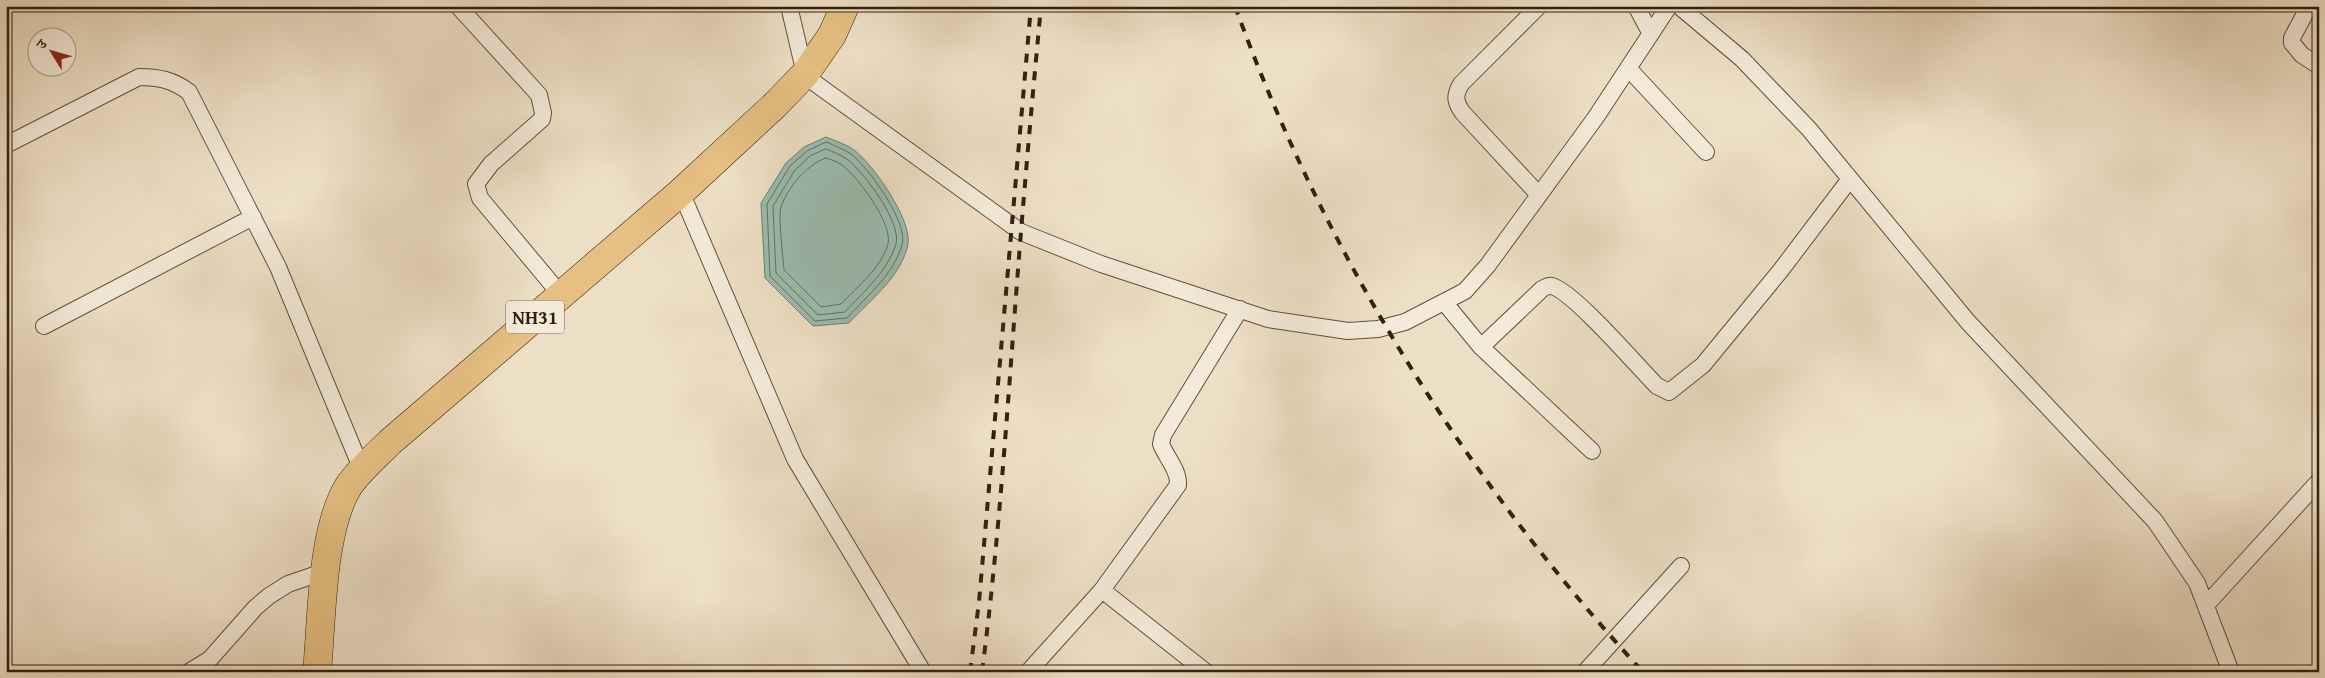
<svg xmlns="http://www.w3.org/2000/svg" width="2325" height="678" font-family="'Gentium Book Plus','Noto Serif Devanagari',serif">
  <rect width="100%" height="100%" fill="#eddfc5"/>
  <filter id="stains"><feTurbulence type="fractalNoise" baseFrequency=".004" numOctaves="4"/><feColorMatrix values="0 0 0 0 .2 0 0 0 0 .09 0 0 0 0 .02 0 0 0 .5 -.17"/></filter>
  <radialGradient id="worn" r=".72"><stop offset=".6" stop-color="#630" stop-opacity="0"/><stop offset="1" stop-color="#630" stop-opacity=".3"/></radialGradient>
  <path fill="#9abdaf" stroke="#707f6f" d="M826,137C835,141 846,144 854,150C873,164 912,220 908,244C902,276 870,300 849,323L813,326L765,278L761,203L786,163L804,147Z"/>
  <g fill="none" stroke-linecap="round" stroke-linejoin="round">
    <path stroke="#666f5f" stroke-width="1" d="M827,142C834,146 844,149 851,154C868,167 909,223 902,245C893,275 868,295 847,318L815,321L770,276L767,204L790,166L807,151Z
      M826,149C833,152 841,155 847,159C864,172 902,223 896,244C887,272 864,291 845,312L818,315L776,273L773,206L795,170L810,156Z
      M825,158C830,159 838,162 842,165C858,177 893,224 888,244C881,268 858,286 841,304L821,307L784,270C783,258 778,216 781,207C788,187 806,166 825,158Z"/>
    <g stroke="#60503c" stroke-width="18">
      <path id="street" d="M458,6L539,95L543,113L542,119L491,164L476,184L480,198L561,295
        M789,6L805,74L812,81L1021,232L1101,264L1268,319L1348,331L1378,329L1405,322L1465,291L1488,265L1596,117L1669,6
        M1636,6L1651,34
        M1679,6L1742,59L1809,129L1968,322L2155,521L2197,583L2231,672
        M2309,6L2292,38V43L2302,55L2319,66
        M1628,68L1706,152
        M6,145L139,77C159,77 173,80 189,92L278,267L362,470
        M681,192L795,459L923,672
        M1539,195L1463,113C1455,102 1454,96 1461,84L1539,6
        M1444,302L1481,347L1592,451
        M44,326L253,217
        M1481,347L1542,289C1546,287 1548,285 1552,286C1575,293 1637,366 1657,386L1669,392L1703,365L1781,270L1850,179
        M1102,590L1178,485C1179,470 1166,457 1161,444L1163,435L1240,309
        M2206,605L2319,481
        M189,672L210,659L255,608L269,596L288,584L326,571
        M1028,672L1102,590L1206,672
        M1585,672L1681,566"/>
    </g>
    <g stroke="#31210f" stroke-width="29">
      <path id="highway" d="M317,672C322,619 321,532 348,487C359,470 376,456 390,442L681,192L775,105L805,74L832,35L845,6"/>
    </g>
    <use href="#street" stroke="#f3ead9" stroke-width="16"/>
    <use href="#highway" stroke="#e6c082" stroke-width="28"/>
    <path stroke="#31210f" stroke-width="4" stroke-dasharray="9 9" stroke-linecap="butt" d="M1235,6C1324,253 1465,479 1643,672
      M970,672L979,602L1031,6
      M982,672C1001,526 1009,379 1021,232C1027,157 1034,81 1041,6"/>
  </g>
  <g text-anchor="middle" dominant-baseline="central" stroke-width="5" stroke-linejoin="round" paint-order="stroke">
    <rect fill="#f3ead9" stroke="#6b5d4c" stroke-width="1" x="506" y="300.5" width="58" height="33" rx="4"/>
    <g font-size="19" font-weight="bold" fill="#31210f">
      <text x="535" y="317">NH31</text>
    </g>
  </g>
  <rect width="2325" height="678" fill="none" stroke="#eddfc5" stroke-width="25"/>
  <rect x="8" y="8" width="2310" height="663" fill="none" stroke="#31210f" stroke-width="2.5"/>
  <rect x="12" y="12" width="2300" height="653" fill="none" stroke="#31210f"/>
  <g transform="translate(52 52) rotate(307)"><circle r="24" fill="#f3ead9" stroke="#a59a88"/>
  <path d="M0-4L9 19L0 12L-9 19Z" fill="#8f2418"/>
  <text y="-8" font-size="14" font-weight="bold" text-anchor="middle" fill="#31210f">उ</text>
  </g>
  <rect width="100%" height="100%" filter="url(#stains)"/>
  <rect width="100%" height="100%" fill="url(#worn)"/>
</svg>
